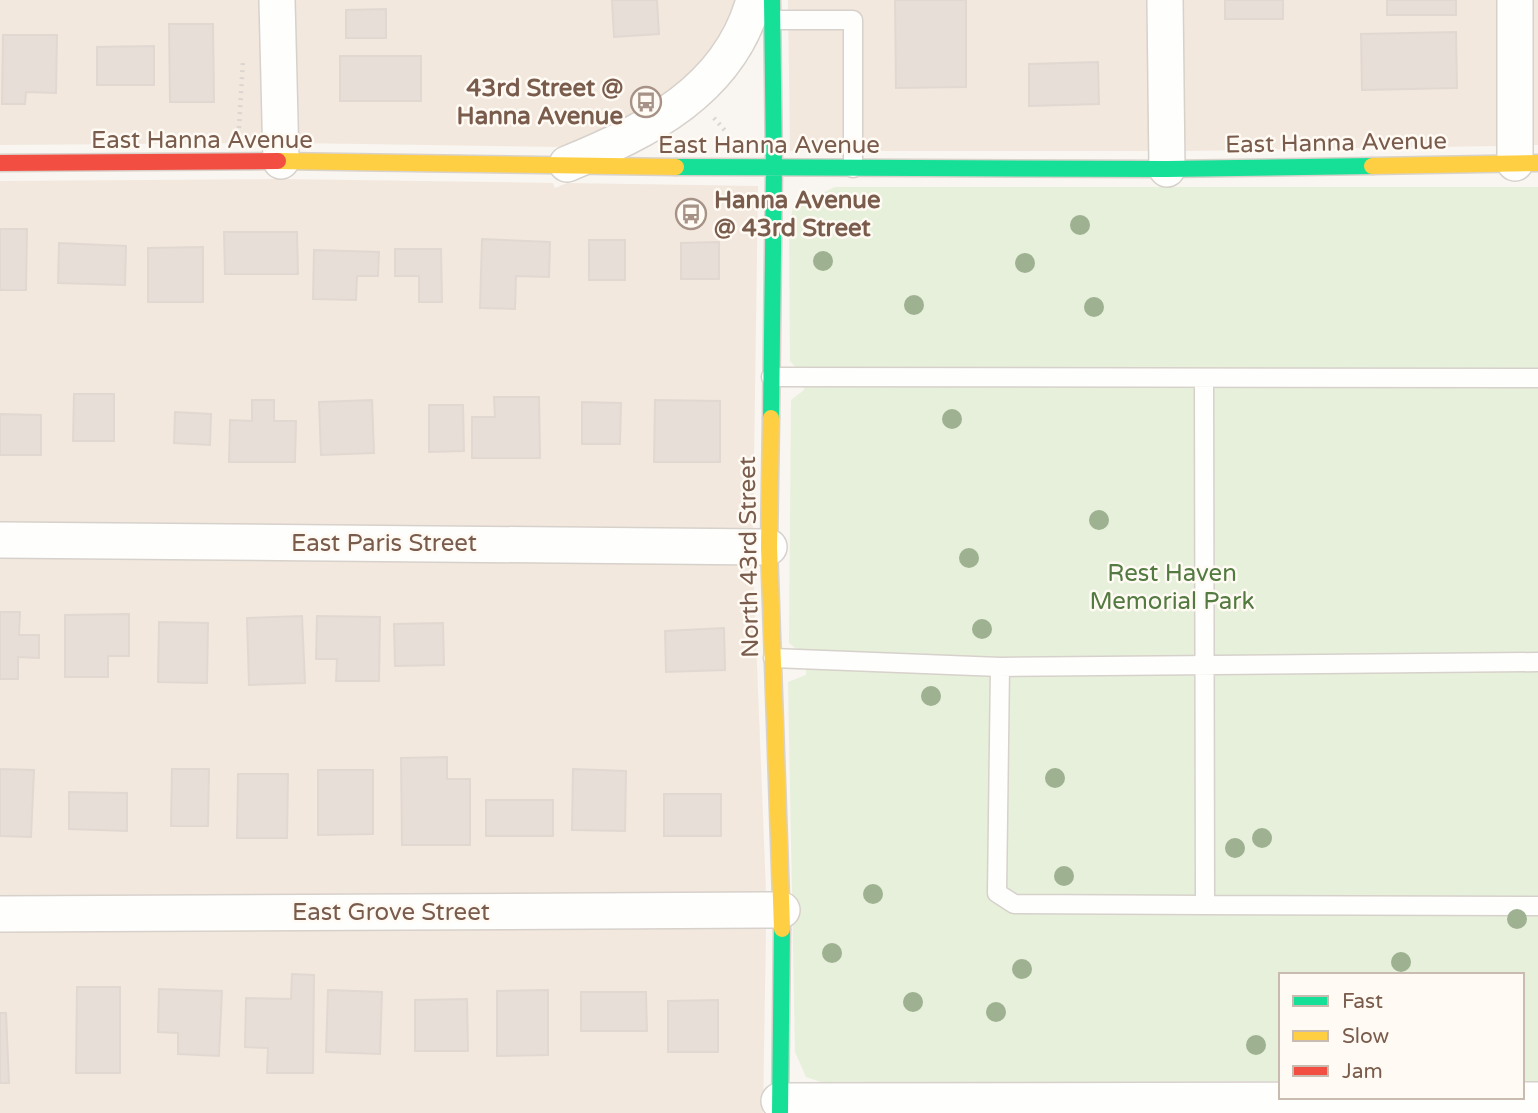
<svg xmlns="http://www.w3.org/2000/svg" width="1538" height="1113" font-family="'Varela Round',sans-serif">
  <rect width="100%" height="100%" fill="#f9f5f0"/>
  <path fill="#f2e8de" d="M0,0H261L265,143L0,145Z
    M293,0H737L708,56L675,89L625,121L562,147L297,143Z
    M788,0H1149L1151,151H790Z
    M1181,0H1499V146L1183,151Z
    M1531,0H1538V145H1530Z
    M281,179L553,183L555,188L567,183L758,186L753,529L0,522V181Z
    M0,558L753,564L766,892L0,896Z
    M766,928L763,1113H0V932Z"/>
  <path fill="#e7f0db" d="M835,187H1538V1081H1522V975H1281V1081L824,1083L806,1077L795,1052L788,682L806,675V653L800,652L789,643L791,400L804,390L803,370H798L790,361L789,226L793,207L802,203V198H812Z"/>
  <path fill="#e6ded7" stroke="#e2d8d2" stroke-width="2" d="M612,0H657L659,34L614,37Z
    M895,0H966V87L896,88Z
    M1225,0H1283V19H1225Z
    M1387,0H1456V15H1387Z
    M386,9V38H346V10Z
    M169,24H213L214,102H170Z
    M1456,32L1457,88L1362,90L1361,34Z
    M3,35H57L56,93L26,92L25,104H2Z
    M154,46V85H97V47Z
    M340,56H421V101H340Z
    M1098,62L1099,104L1029,106V64Z
    M0,229H27L26,290H0Z
    M224,232H297L298,274H225Z
    M482,239L550,242L549,277L516,276L515,309L480,308Z
    M589,240H625V280H589Z
    M719,242V279H681V243Z
    M59,243L126,246L125,285L58,283Z
    M203,247V302H148V248Z
    M395,249H441L442,302H419V276H395Z
    M314,250L379,252L378,276H357L356,300L313,299Z
    M74,394H114V441H73Z
    M494,397H539L540,458H472V417H495Z
    M252,400H274V421H296L295,462H229L230,420L252,421Z
    M372,400L374,453L321,455L319,402Z
    M655,400L720,401V462H654Z
    M582,402L621,403L620,444H582Z
    M429,405H463L464,451L429,452Z
    M175,412L211,414L210,445L174,443Z
    M0,414L41,415V455H0Z
    M0,612H20L19,635H39V658L18,657V679H0Z
    M129,614V656H108V677H65V615Z
    M302,616L305,683L249,685L247,618Z
    M317,616L380,617L379,681H336L337,659H316Z
    M159,622L208,623L207,683L158,682Z
    M443,623L444,665L395,666L394,624Z
    M724,628L725,670L666,672L665,631Z
    M447,757V779H470V845H402L401,758Z
    M0,769L34,770L31,837L0,836Z
    M172,769H209L208,826H171Z
    M573,769L626,771L625,831L572,830Z
    M318,770H373V834L318,835Z
    M238,774H288L287,838H237Z
    M69,792L127,793V831L69,829Z
    M664,794H721V836H664Z
    M486,800H553V836H486Z
    M292,974L314,975L313,1073H267L268,1048L245,1047L246,998L291,999Z
    M77,987H120V1073H76Z
    M159,989L222,991L219,1056L178,1054V1033L158,1032Z
    M328,990L382,992L380,1054L326,1052Z
    M548,990V1055L497,1056V991Z
    M581,992H646L647,1031H581Z
    M467,999L468,1051H415V1000Z
    M718,1000V1052H668V1001Z
    M0,1013H6L9,1083H0Z"/>
  <g fill="none" stroke-linecap="round" stroke-linejoin="round">
    <g stroke="#d7d1cb" stroke-width="21">
      <path id="lane" d="M772,20H853V168
        M771,377L1538,378
        M773,658L1000,667L1538,662
        M1000,667L997,893L1014,904L1205,905L1204,378
        M1205,905L1538,906"/>
    </g>
    <g stroke="#d7d1cb" stroke-width="38">
      <path id="street" d="M277,0L281,161
        M1165,0L1167,169
        M1515,163V0
        M567,164C647,131 729,91 754,0
        M0,540L769,547
        M0,914L782,910
        M779,1101L1538,1100"/>
    </g>
    <g stroke="#d9d2cb" stroke-width="19">
      <path id="fast" d="M676,167L1167,169L1372,166
        M771,418L774,168L772,0
        M780,1113L782,929"/>
    </g>
    <g stroke="#d9d2cb" stroke-width="19">
      <path id="slow" d="M278,161L676,167
        M1372,166L1538,163
        M771,418L769,547L782,929"/>
    </g>
    <g stroke="#d9d2cb" stroke-width="19">
      <path id="jam" d="M0,163L278,161"/>
    </g>
    <path stroke="#dcd5d0" stroke-width="4.5" stroke-dasharray="2 5" stroke-linecap="butt" d="M714,118L727,133
      M239,128L243,60"/>
    <use href="#lane" stroke="#fefefd" stroke-width="18"/>
    <use href="#street" stroke="#fefefd" stroke-width="35"/>
    <use href="#fast" stroke="#16e098" stroke-width="16"/>
    <use href="#slow" stroke="#ffcf43" stroke-width="16"/>
    <use href="#jam" stroke="#f24e42" stroke-width="16"/>
  </g>
  <g fill="#9eb190">
    <circle cx="1080" cy="225" r="10"/>
    <circle cx="823" cy="261" r="10"/>
    <circle cx="1025" cy="263" r="10"/>
    <circle cx="914" cy="305" r="10"/>
    <circle cx="1094" cy="307" r="10"/>
    <circle cx="952" cy="419" r="10"/>
    <circle cx="1099" cy="520" r="10"/>
    <circle cx="969" cy="558" r="10"/>
    <circle cx="982" cy="629" r="10"/>
    <circle cx="931" cy="696" r="10"/>
    <circle cx="1055" cy="778" r="10"/>
    <circle cx="1262" cy="838" r="10"/>
    <circle cx="1235" cy="848" r="10"/>
    <circle cx="1064" cy="876" r="10"/>
    <circle cx="873" cy="894" r="10"/>
    <circle cx="1517" cy="919" r="10"/>
    <circle cx="832" cy="953" r="10"/>
    <circle cx="1401" cy="962" r="10"/>
    <circle cx="1022" cy="969" r="10"/>
    <circle cx="913" cy="1002" r="10"/>
    <circle cx="996" cy="1012" r="10"/>
    <circle cx="1256" cy="1045" r="10"/>
  </g>
  <defs>
    <g id="bus-ring" transform="scale(1.575)"><circle r="9.5" fill="#fffaf3" stroke="#a69286" stroke-width="1.5"/><path d="M-5-6H5V4H4V6H2V4H-2V6H-4V4H-5ZM-3.5-4V0h7V-4ZM-3.5 1.2v1.5H-2V1.2ZM2 1.2v1.5H3.5V1.2Z" fill="#a69286"/></g>
  </defs>
  <g fill-rule="evenodd">
    <use href="#bus-ring" x="646" y="102"/>
    <use href="#bus-ring" x="691" y="214"/>
  </g>
  <g text-anchor="middle" dominant-baseline="central" stroke-width="5" stroke-linejoin="round" paint-order="stroke">
    <g font-size="24" font-weight="bold" fill="#7a5c4d" stroke="#fffaf3" text-anchor="end">
      <text x="623" y="88">43rd Street @<tspan x="623" dy="28">Hanna Avenue</tspan></text>
      <text x="714" y="200" text-anchor="start">Hanna Avenue<tspan x="714" dy="28">@ 43rd Street</tspan></text>
    </g>
    <g font-size="24" fill="#7a5c4d" stroke="#fffaf3">
      <text x="202" y="140">East Hanna Avenue</text>
      <text transform="translate(1336 143) rotate(-1)">East Hanna Avenue</text>
      <text x="769" y="145">East Hanna Avenue</text>
      <text x="384" y="543">East Paris Street</text>
      <text transform="translate(749 557) rotate(-91)">North 43rd Street</text>
      <text x="391" y="912">East Grove Street</text>
    </g>
    <g font-size="24" fill="#537a41" stroke="#fffaf3">
      <text x="1172" y="573">Rest Haven<tspan x="1172" dy="28">Memorial Park</tspan></text>
    </g>
  </g>
  <rect x="1279" y="973" width="245" height="126" fill="#fffaf3" stroke="#cabbb1" stroke-width="2"/>
  <rect x="1293" y="996" width="35" height="10" fill="#16e098" stroke="#cabbb1" stroke-width="2"/>
  <text x="1342" y="1008" font-size="21" fill="#7a5c4d">Fast</text>
  <rect x="1293" y="1031" width="35" height="10" fill="#ffcf43" stroke="#cabbb1" stroke-width="2"/>
  <text x="1342" y="1043" font-size="21" fill="#7a5c4d">Slow</text>
  <rect x="1293" y="1066" width="35" height="10" fill="#f24e42" stroke="#cabbb1" stroke-width="2"/>
  <text x="1342" y="1078" font-size="21" fill="#7a5c4d">Jam</text>
</svg>
